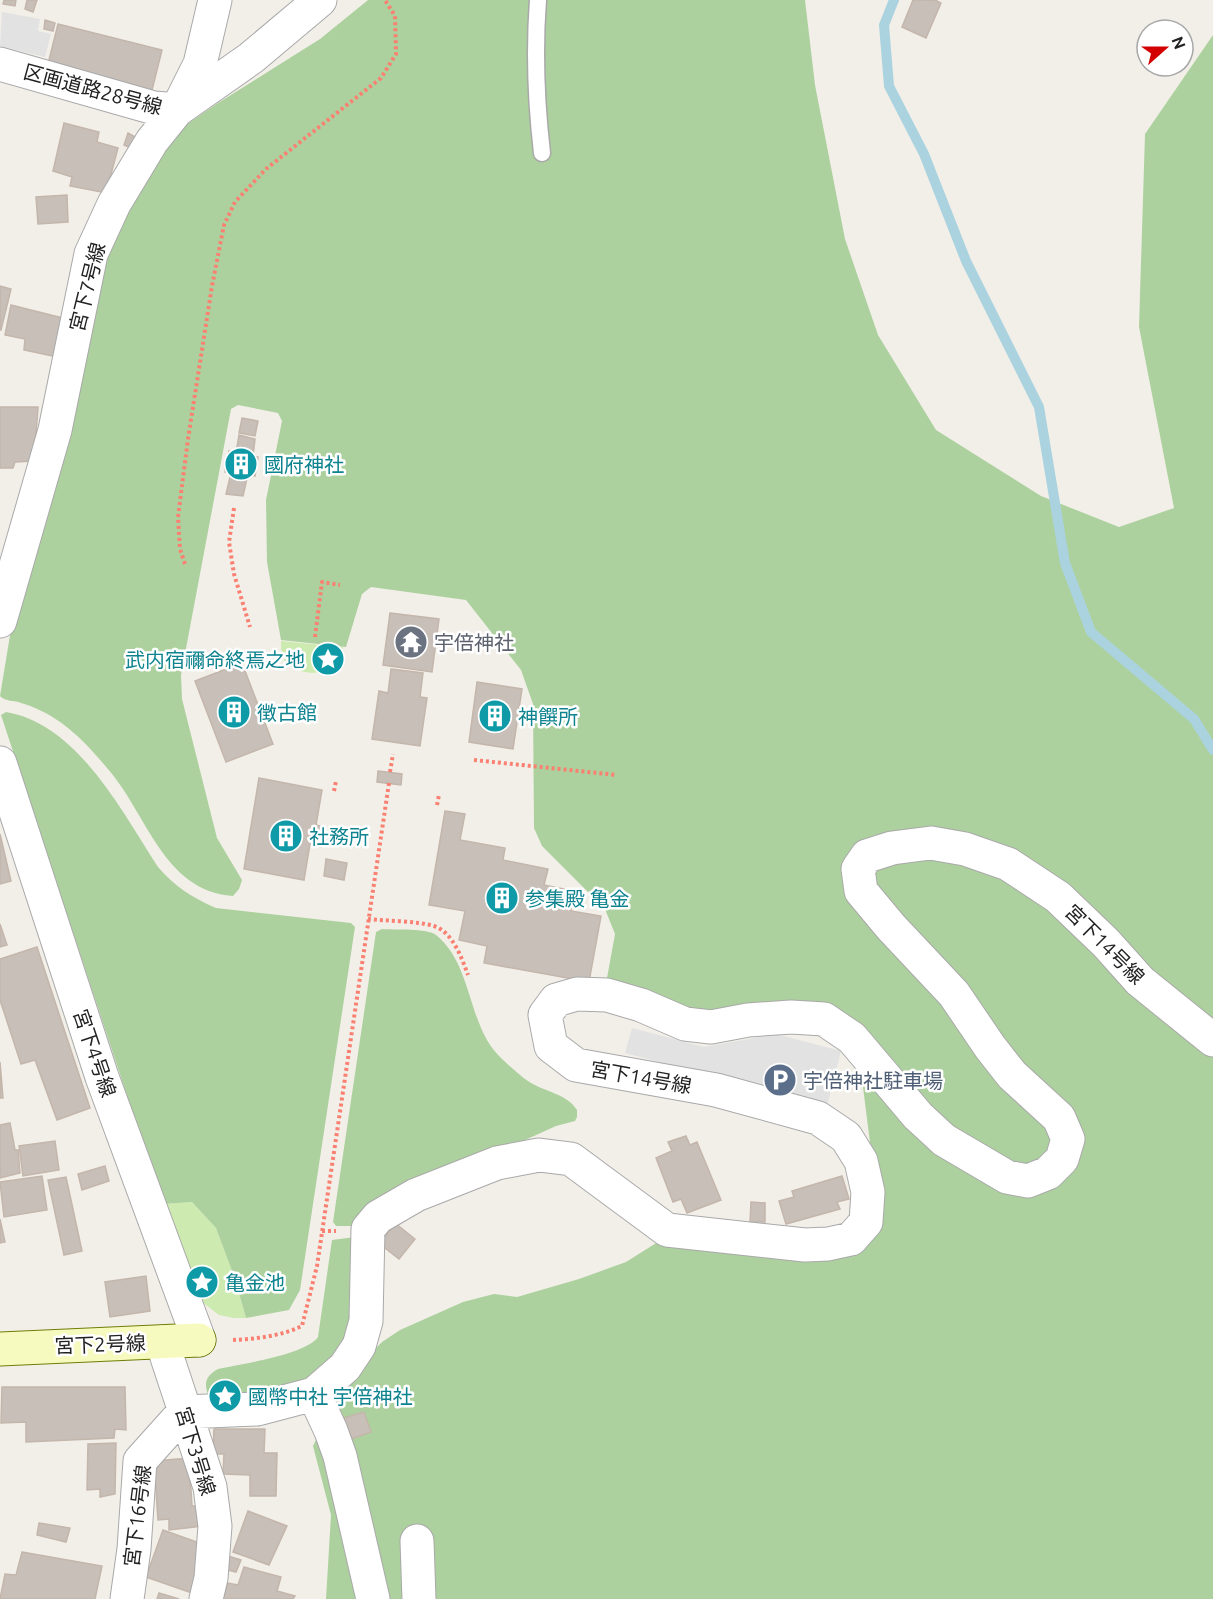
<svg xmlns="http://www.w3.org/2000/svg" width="1213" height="1599" font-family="Ubuntu,'Noto Sans JP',sans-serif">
  <rect width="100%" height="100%" fill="#f2efe9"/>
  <path fill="#cdebb0" d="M281,641L343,647C341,654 339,664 333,668C319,677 293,673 284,660C281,654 281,647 281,641Z
    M192,1202L216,1228L235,1279L246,1318H233L219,1315L202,1302L163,1204Z"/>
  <path fill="#add19e" d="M368,0H805L815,85L845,239L878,335L936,430L1041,496L1119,527L1174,508L1139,327L1145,134L1213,35V1599H326L331,1515L313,1446L331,1409L347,1389L356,1368L382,1342L400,1330L463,1302L494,1294L517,1297L579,1279L626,1262L661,1240L832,1257L874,1174L856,1032L708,1018L612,989L607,978L615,934L605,909L542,846L534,828L533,704L521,670L466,600L371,587L362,594L346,647L281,640L267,562L266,500L282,421L278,413L238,405L231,409L181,675L182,699L217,838L242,880L239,889L233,896C163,891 147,813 107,768C92,750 75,731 54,718C45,712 32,706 21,703C14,700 6,702 0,696L18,587L105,243L161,142L218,103L320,39Z
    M6,712C78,724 122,812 158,867C174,886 193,898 216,908L351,923L355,927L300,1290L289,1310L246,1318L235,1279L216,1228L192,1202L163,1204L1,715Z
    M382,929C394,930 428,928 436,935C470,962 468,1016 493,1049C500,1058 521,1077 531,1083C546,1092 567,1094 577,1110V1117L575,1121L556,1126L490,1156L358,1226H336L333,1222L376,932Z
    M355,1237V1334L304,1388L209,1398C204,1384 204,1377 218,1369C241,1364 305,1355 318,1337L332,1240Z"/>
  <path fill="#e2e2e2" d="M2,12L40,19L38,31L51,34L45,57L0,46Z
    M632,1028L704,1047L776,1034L841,1051L827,1106L625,1053Z"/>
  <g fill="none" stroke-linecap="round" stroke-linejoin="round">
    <path stroke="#aad3df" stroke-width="10" d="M894,0L884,25L889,86L924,154L966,261L1039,407L1065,563L1091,632L1194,719L1213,750"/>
  </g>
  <path fill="#c7bfb8" stroke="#c4b6ab" stroke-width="1.5" d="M4,0H16L15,6L3,4Z
    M27,0H37L33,12L25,9Z
    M913,0H935L941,3L926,38L902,27Z
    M45,20L55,23L53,31L44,29Z
    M58,24L162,50L152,90L48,64Z
    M64,123L99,132L97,142L118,148L106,193L70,186L72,177L53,171Z
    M128,133L139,139L135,150L124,145Z
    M67,195L68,222L38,224L36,197Z
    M0,286L11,289L1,330H0Z
    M11,305L63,318L53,356L24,350L25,339L5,335Z
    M0,407H38L34,461L15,462L13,468H0Z
    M242,418L258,421L255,436L239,433Z
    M239,435L255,439L253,456L258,457L255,476L248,474L243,496L226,494L231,473L225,472L229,451L236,453Z
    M390,613L439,619L432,672L383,665Z
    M242,663L273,744L226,762L195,681Z
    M391,669L423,673L420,697L427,698L420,746L372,739L379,691L388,693Z
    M477,682L522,689L513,749L469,742Z
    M378,771L402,774L401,785L377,782Z
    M259,778L322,790L316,825L324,827L321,847L310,844L304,880L244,869Z
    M445,811L465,814L460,840L505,848L503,860L548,869L544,885L574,891L571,911L601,916L589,982L484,963L487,946L459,940L465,911L429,905Z
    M0,834L11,881L0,884Z
    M326,859L347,863L344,880L324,876Z
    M0,924L7,945L0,947Z
    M37,947L90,1108L57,1120L35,1060L21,1064L0,1000V959Z
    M0,1062L3,1098H0Z
    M10,1123L15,1150H18L20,1173L0,1178V1125Z
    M686,1136L690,1145L697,1142L721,1200L687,1213L681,1199L673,1202L656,1158L672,1151L668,1142Z
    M55,1141L59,1170L23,1176L19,1146Z
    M105,1166L109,1181L82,1190L78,1174Z
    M42,1176L47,1210L4,1217L0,1182Z
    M842,1176L849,1199L837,1202L840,1209L786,1224L779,1201L794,1197L792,1191Z
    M66,1177L82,1251L64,1255L48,1180Z
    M751,1202L765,1203V1222H750Z
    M0,1219L5,1242L0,1243Z
    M395,1223L415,1239L399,1259L380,1244Z
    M146,1276L150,1311L110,1317L105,1282Z
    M2,1387H125L126,1430L115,1429L114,1438L26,1442V1422L1,1423Z
    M364,1412L371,1432L351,1439L344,1418Z
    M214,1429H265L264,1453H277L276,1496H250V1475L223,1474L224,1454H213Z
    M116,1443L115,1494L100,1497V1489L87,1490L88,1444Z
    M189,1458L192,1506H202L203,1526L169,1530V1519L158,1520L154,1461Z
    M248,1511L287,1526L269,1565L233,1552Z
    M39,1523L70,1528L66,1542L37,1535Z
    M163,1530L205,1545L192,1593L146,1577Z
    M22,1552L102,1566L95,1599H0L5,1574L16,1575Z
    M228,1556L241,1560L236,1572L224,1569Z
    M244,1567L281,1577L277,1591L295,1596L293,1599H223L228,1583L238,1585Z
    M159,1593L179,1599H157Z"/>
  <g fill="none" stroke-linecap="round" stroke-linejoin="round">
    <g stroke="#a9a9a9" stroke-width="19">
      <path id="lane" d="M538,0C534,52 536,101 542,153"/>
    </g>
    <g stroke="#a9a9a9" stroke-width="35">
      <path id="street" d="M0,64L154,108L177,110L200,64L215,0
        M0,621L55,430L91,254L114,204L152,141L177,110L251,58L320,0
        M0,763L102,1077L199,1340
        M162,1342L210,1487L215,1526L211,1578L206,1599
        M314,1394L331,1431L340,1456L373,1599
        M417,1541L419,1599
        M127,1599L134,1549L140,1461L184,1412L257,1409L314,1394L345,1367L359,1346L366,1321L368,1229L378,1217L416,1195L497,1163L539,1155L571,1159L667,1230L805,1245L828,1244L851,1239L866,1222L868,1192L861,1161L846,1137L818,1118L716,1090L576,1065L551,1046L545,1015L556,1000L577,994L607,995L641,1005L685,1024L711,1027L748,1020L791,1017L824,1019L852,1038L918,1116L944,1140L1007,1177L1028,1181L1048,1173L1062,1159L1068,1139L1059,1118L1012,1075L990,1047L954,994L891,927L861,891L858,869L867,856L892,848L931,843L965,849L1008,864L1058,897L1106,943L1140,981L1213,1040"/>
    </g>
    <g stroke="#707d05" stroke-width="35">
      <path id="secondary" d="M0,1349L199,1340"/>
    </g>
    <path stroke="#fa8072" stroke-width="4" stroke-dasharray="3 3" stroke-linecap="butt" d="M234,508L229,542L234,574L250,627
      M185,564L180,549L178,517L188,439L212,286L224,225L235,202L266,169L381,78L396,54L395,16L385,0
      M315,637L322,582L340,585
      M474,760L617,775
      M390,772L393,754
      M334,791L336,781
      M437,805L439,795
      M368,919C386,921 418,921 434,926C453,932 462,959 468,975
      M322,1231H336
      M233,1340C256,1339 281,1336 302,1326L317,1266L389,783"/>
    <use href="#lane" stroke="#fff" stroke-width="16"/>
    <use href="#street" stroke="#fff" stroke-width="33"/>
    <use href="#secondary" stroke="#f7fabf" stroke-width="33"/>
  </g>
  <defs>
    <g id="building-disc" transform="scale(1.725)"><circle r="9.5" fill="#0f9aa8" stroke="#fff"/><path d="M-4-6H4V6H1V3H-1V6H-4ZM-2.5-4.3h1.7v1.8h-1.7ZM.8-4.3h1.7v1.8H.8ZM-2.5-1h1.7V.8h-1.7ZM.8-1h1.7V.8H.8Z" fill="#fff"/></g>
    <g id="temple-disc" transform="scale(1.725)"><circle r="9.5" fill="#6b7280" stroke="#fff"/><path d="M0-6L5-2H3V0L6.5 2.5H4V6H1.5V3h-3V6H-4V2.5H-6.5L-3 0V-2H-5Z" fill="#fff"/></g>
    <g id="sight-disc" transform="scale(1.725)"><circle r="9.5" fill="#0f9aa8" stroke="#fff"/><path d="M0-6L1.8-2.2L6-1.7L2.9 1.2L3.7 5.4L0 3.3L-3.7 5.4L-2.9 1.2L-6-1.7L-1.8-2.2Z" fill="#fff"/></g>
    <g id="parking-disc" transform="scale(1.725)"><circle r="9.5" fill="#5c6f8a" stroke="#fff"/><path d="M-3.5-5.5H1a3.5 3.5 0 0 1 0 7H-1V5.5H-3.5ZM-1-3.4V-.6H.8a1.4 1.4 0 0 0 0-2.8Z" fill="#fff"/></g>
  </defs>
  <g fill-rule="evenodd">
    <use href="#building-disc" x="241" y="464"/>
    <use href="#temple-disc" x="411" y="642"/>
    <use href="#sight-disc" x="328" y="659"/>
    <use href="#building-disc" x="234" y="712"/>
    <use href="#building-disc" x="495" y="716"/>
    <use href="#building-disc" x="286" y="836"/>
    <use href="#building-disc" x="502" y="898"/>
    <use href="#parking-disc" x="780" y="1080"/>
    <use href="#sight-disc" x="202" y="1282"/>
    <use href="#sight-disc" x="225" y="1396"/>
  </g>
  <g text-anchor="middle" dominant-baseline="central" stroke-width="5" stroke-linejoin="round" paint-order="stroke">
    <g font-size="20" fill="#222" stroke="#fff">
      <text transform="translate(93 89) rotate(15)">区画道路28号線</text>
      <text transform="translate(87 287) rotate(-76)">宮下7号線</text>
      <text transform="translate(1105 944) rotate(45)">宮下14号線</text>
      <text transform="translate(95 1053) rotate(71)">宮下4号線</text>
      <text transform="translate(641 1077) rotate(10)">宮下14号線</text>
      <text transform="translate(100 1344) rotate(-2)">宮下2号線</text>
      <text transform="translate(196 1451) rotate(73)">宮下3号線</text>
      <text transform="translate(137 1516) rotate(-83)">宮下16号線</text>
    </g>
    <g font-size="20" fill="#0d838f" stroke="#fff" text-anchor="start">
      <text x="264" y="464">國府神社</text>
      <text x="305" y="659" text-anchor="end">武内宿禰命終焉之地</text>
      <text x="257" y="712">徴古館</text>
      <text x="518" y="716">神饌所</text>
      <text x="309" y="836">社務所</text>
      <text x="525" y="898">参集殿 亀金</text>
      <text x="225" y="1282">亀金池</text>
      <text x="248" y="1396">國幣中社 宇倍神社</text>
    </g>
    <g font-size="20" fill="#5b616d" stroke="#fff" text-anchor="start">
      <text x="434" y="642">宇倍神社</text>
    </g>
    <g font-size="20" fill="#4e5e75" stroke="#fff" text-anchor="start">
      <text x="803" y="1080">宇倍神社駐車場</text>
    </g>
  </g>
  <g transform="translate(1165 48) rotate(69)"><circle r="28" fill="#ffffff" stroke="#a7a7a7" stroke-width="1.5"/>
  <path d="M0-4.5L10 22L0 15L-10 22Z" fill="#d40000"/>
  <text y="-9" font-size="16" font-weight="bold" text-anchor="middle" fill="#222222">N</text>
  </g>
</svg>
